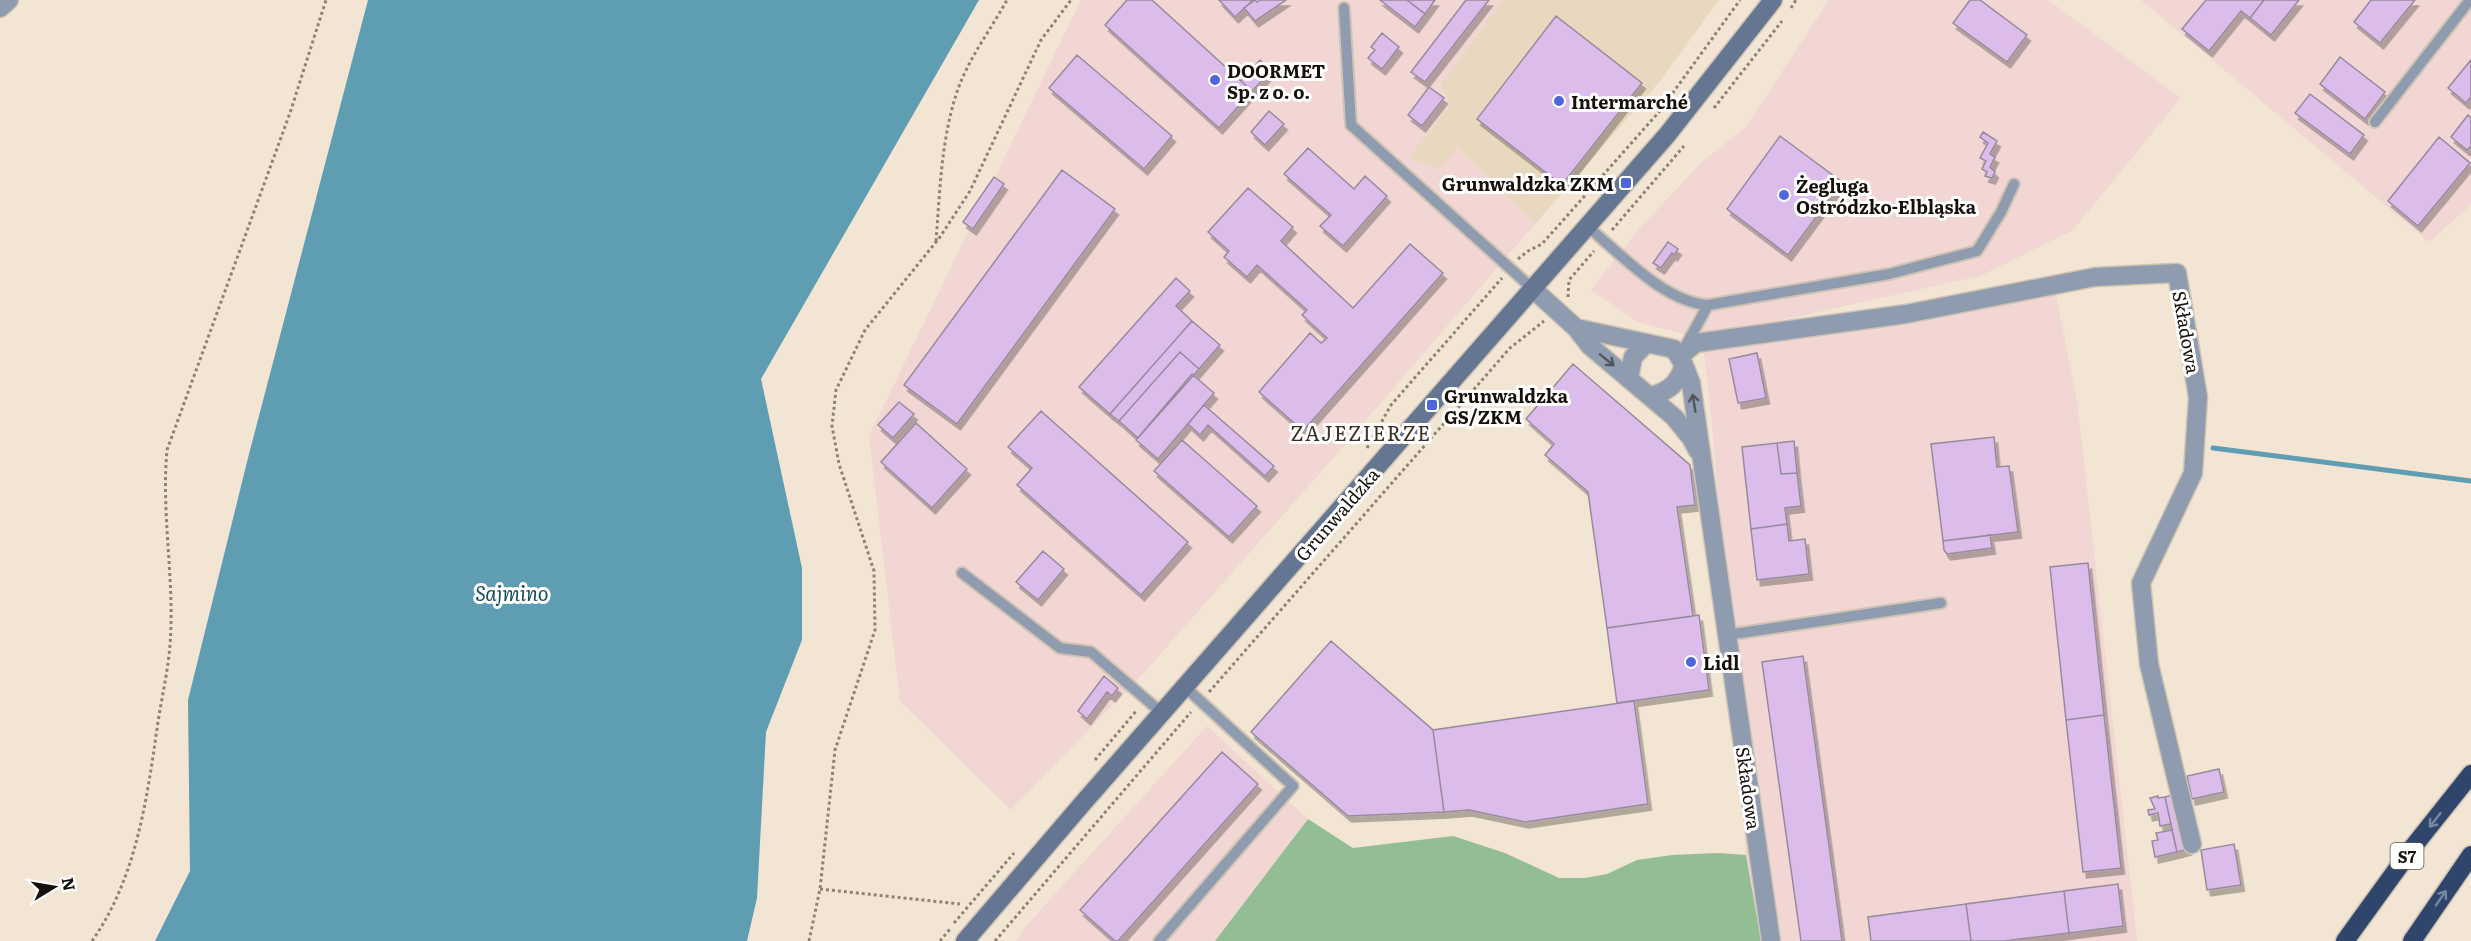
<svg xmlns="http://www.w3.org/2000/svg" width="2471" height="941" font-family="Literata,serif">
  <defs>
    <filter id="shadow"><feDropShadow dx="3.5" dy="6" stdDeviation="0" flood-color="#0004"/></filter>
  </defs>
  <rect width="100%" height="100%" fill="#f2e5d3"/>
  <path fill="#e8d8bf" d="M1503,0H1719L1660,81L1535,224L1458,148L1438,171L1409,157L1451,104L1440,85Z"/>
  <path fill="#f1d6d4" d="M1081,0H1503L1440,85L1451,104L1409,157L1438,170L1457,148L1535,224L1342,448L1142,675L1011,810L900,701L869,436Z
    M1829,0H2048L2181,98L2073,230L1980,276L1700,338L1638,322L1591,290L1638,230L1703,161L1745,128Z
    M2141,0H2471V205L2429,242Z
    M2056,294L2078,407L2137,941H1761L1746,855L1713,433L1703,347Z
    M1207,726L1308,819L1215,941H1016L1025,927Z"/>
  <path fill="#92bd95" d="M1308,819L1353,848L1453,836L1505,853L1559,878H1585L1607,874L1637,860L1672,855L1718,853L1746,855L1761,941H1215Z"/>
  <path fill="#5f9db3" d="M368,0H979L761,379L802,568V640L766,732L757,898L747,941H155L190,871L188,700L249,454Z"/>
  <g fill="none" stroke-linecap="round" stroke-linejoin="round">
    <path stroke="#5f9db3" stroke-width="5" d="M2213,448L2471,481"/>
  </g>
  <path fill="#dbbceb" stroke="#968b9c" stroke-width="1.5" filter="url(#shadow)" d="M1127,0H1152L1252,91L1219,128L1105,25Z
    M1219,0H1253L1235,17Z
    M1255,0L1257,2L1260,0H1286L1255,21L1244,8Z
    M1380,0H1407L1425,14L1415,27Z
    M1407,0H1435L1425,14Z
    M1466,0H1489L1425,82L1411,72Z
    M1970,0H1980L2027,35L2007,62L1953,23Z
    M2206,0H2264L2250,18L2241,11L2209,51L2182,29Z
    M2264,0H2299L2271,35L2250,18Z
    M2371,0H2415L2380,43L2354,22Z
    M1556,16L1642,83L1562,185L1477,119Z
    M1382,33L1399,47L1382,69L1368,58L1375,50L1371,47Z
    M1077,55L1172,136L1144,169L1049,88Z
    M2340,57L2385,92L2365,119L2320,84Z
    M1260,60L1271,71L1252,91L1241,81Z
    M2471,60V97L2466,103L2448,88Z
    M1429,87L1444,98L1422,126L1408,115Z
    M2310,94L2364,135L2350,154L2295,113Z
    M1269,111L1284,124L1265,145L1251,132Z
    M2468,115L2471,118V146L2467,150L2451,137Z
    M1983,132L1997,141L1990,154L1995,157L1990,167L1995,172L1992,178L1985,176L1987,172L1982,169L1986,161L1980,158L1988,143L1980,137Z
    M1780,136L1842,182L1788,255L1727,209Z
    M2439,137L2470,163L2418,226L2388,201Z
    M1308,148L1354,189L1365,176L1387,196L1343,246L1320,226L1331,215L1284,174Z
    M1062,170L1115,209L957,424L904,385Z
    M994,177L1004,184L973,229L963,222Z
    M1248,188L1293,227L1281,241L1353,308L1410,244L1443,273L1303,431L1259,392L1310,333L1321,343L1327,338L1302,315L1307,310L1257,265L1247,277L1224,257L1229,251L1208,232Z
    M1668,242L1678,249L1674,255L1672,253L1661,268L1653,263Z
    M1176,278L1190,291L1176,306L1192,321L1110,414L1079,387Z
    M1192,321L1220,345L1199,369L1180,352L1119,421L1110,414Z
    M1180,352L1199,369L1138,438L1119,421Z
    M1757,353L1766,398L1738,403L1729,359Z
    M1573,364L1690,465L1695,505L1677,507L1693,616L1607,628L1588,492L1545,455L1554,444L1526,419Z
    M1192,374L1214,393L1158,459L1136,440Z
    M899,402L914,414L893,438L878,425Z
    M1204,405L1274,466L1265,476L1208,425L1200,435L1188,424Z
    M1041,411L1188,542L1141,595L1017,485L1032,468L1008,447Z
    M916,423L967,469L932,508L881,462Z
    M1994,437L1997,467L2009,466L2018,532L1943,541L1931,444Z
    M1182,440L1257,506L1229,537L1154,471Z
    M1794,441L1797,473L1781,474L1777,443Z
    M1777,443L1781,474L1797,473L1801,506L1785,508L1787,524L1751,529L1742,447Z
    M1787,524L1789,541L1805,539L1809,574L1757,580L1751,529Z
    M1990,535L1992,548L1947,554L1944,550L1943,541Z
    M1043,551L1064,569L1038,600L1016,582Z
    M2088,563L2104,715L2066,720L2050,567Z
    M1699,615L1709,690L1617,703L1607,628Z
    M1331,641L1433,730L1444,812L1348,816L1251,732Z
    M1803,656L1842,941H1801L1762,662Z
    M1104,676L1118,688L1112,696L1107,692L1087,719L1078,711Z
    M1634,701L1648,804L1525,822L1469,810L1444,812L1433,730Z
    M2104,715L2121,868L2083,872L2066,720Z
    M1222,752L1258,784L1118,941H1115L1080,910Z
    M2219,769L2224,792L2192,799L2187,776Z
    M2176,794L2188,849L2177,852L2165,797Z
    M2158,796V798L2165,797L2171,824L2160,826L2158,813L2149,815L2148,810L2155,809L2150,798Z
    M2172,830L2177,852L2155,857L2152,841L2158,840L2156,833Z
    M2234,844L2241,885L2207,890L2201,850Z
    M2118,884L2123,926L2069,933L2064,891Z
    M2064,891L2069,933L2004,941H1971L1966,904Z
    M1966,904L1971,941H1871L1868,917Z"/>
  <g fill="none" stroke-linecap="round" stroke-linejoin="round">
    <g stroke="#cfc3b3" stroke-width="14">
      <path id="lane" d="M1344,8L1351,125L1533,289
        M2375,122L2470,0
        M1588,227C1621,254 1664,302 1708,305L1889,274L1977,251L2001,212L2014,184
        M1685,347L1708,305
        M962,573L1060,648L1091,652L1162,713
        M1727,635L1941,603
        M1159,941L1293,786L1185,687"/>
    </g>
    <g stroke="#cfc3b3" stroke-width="21">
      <path id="street" d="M0,8L9,0
        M1533,289L1576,328L1590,346L1674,417L1691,438L1698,451
        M1576,328L1674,349L1684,365L1691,383L1771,941
        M1680,356L1696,343L1906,314L2095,277L2177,273L2198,397L2193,473L2141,583L2149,664L2192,844
        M1629,378L1633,357L1647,343
        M1651,396C1670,391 1678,383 1684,365"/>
    </g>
    <g stroke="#cfc3b3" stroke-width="21">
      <path id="secondary" d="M965,941L1083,803L1667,135L1773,0"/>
    </g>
    <g stroke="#cfc3b3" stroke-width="21">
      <path id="highway" d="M2345,941L2413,847L2471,774
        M2412,941L2471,855"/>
    </g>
    <path stroke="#8c8376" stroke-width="3" stroke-dasharray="3 3" stroke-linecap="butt" d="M1791,8L1796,0
      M1714,108L1782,21
      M1612,230L1684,146
      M936,241C940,191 941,138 958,89C969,58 991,29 1007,0
      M1518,259L1528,251L1542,244L1659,112L1740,0
      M1568,297L1569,280L1594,251
      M1367,448L1391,405L1502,278
      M1209,692L1510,348L1544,321
      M1095,760L1137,710
      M820,889L960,904
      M954,923L1014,853
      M92,941C137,877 147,798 158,722C162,696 168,671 170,645C175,580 161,515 167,450L290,113L326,0
      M809,941L820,889L835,750L875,630L874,571L839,464L832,426L836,390L865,330L940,237L970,191L1041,40L1071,0
      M940,941L950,929
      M995,941L1191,712"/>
    <use href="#lane" stroke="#8f9baf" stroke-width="10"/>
    <use href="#street" stroke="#8f9baf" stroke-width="18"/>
    <use href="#secondary" stroke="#657693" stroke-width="18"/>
    <use href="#highway" stroke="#2f456c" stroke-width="18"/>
  </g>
  <defs><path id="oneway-shaft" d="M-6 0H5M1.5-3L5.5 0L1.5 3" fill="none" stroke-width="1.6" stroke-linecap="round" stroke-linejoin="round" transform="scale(1.5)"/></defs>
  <g stroke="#52565c">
    <use href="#oneway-shaft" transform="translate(1607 360) rotate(39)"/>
    <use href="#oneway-shaft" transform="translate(1694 403) rotate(-99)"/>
  </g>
  <g stroke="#78869f">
    <use href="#oneway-shaft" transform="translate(2435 820) rotate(128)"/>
    <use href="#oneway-shaft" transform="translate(2441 898) rotate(-55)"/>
  </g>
  <g fill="#4f66db" stroke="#fff" stroke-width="2">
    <circle cx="1215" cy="80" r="6"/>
    <circle cx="1559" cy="101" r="6"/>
    <rect x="1620" y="177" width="12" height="12" rx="3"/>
    <circle cx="1784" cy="195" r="6"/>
    <rect x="1426" y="399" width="12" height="12" rx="3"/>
    <circle cx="1691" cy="662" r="6"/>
  </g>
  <g text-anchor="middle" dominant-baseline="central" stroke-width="6" stroke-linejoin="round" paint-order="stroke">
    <rect fill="#fff" stroke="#5b5854" stroke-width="1.5" x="2390.5" y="843" width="33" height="26" rx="4.5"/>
    <g font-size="16" font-weight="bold" fill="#15110a">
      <text x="2407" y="856">S7</text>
    </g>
    <g font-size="18" font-weight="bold" fill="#15110a" stroke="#fff" text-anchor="start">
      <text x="1227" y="70">DOORMET<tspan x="1227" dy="21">Sp. z o. o.</tspan></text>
      <text x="1571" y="101">Intermarché</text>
      <text x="1614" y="183" text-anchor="end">Grunwaldzka ZKM</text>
      <text x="1796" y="185">Żegluga<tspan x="1796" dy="21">Ostródzko-Elbląska</tspan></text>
      <text x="1444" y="395">Grunwaldzka<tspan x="1444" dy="21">GS/ZKM</tspan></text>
      <text x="1703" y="662">Lidl</text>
    </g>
    <g font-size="18" fill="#15110a" stroke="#fff">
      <text transform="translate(2187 332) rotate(80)">Składowa</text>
      <text transform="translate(1337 514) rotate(-49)">Grunwaldzka</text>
      <text transform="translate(1749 788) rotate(82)">Składowa</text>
    </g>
    <g font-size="20" letter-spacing="1.5" fill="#3b3123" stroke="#fff">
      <text x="1361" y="432">ZAJEZIERZE</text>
    </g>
    <g font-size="20" font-style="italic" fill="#184d5e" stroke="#fff">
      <text x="512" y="592">Sajmino</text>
    </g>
  </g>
  <g transform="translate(54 887) rotate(79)" stroke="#ffffff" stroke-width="4.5" paint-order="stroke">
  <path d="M0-4.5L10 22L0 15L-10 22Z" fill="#15110a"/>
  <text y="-9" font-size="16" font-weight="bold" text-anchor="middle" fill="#15110a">N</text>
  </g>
</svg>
